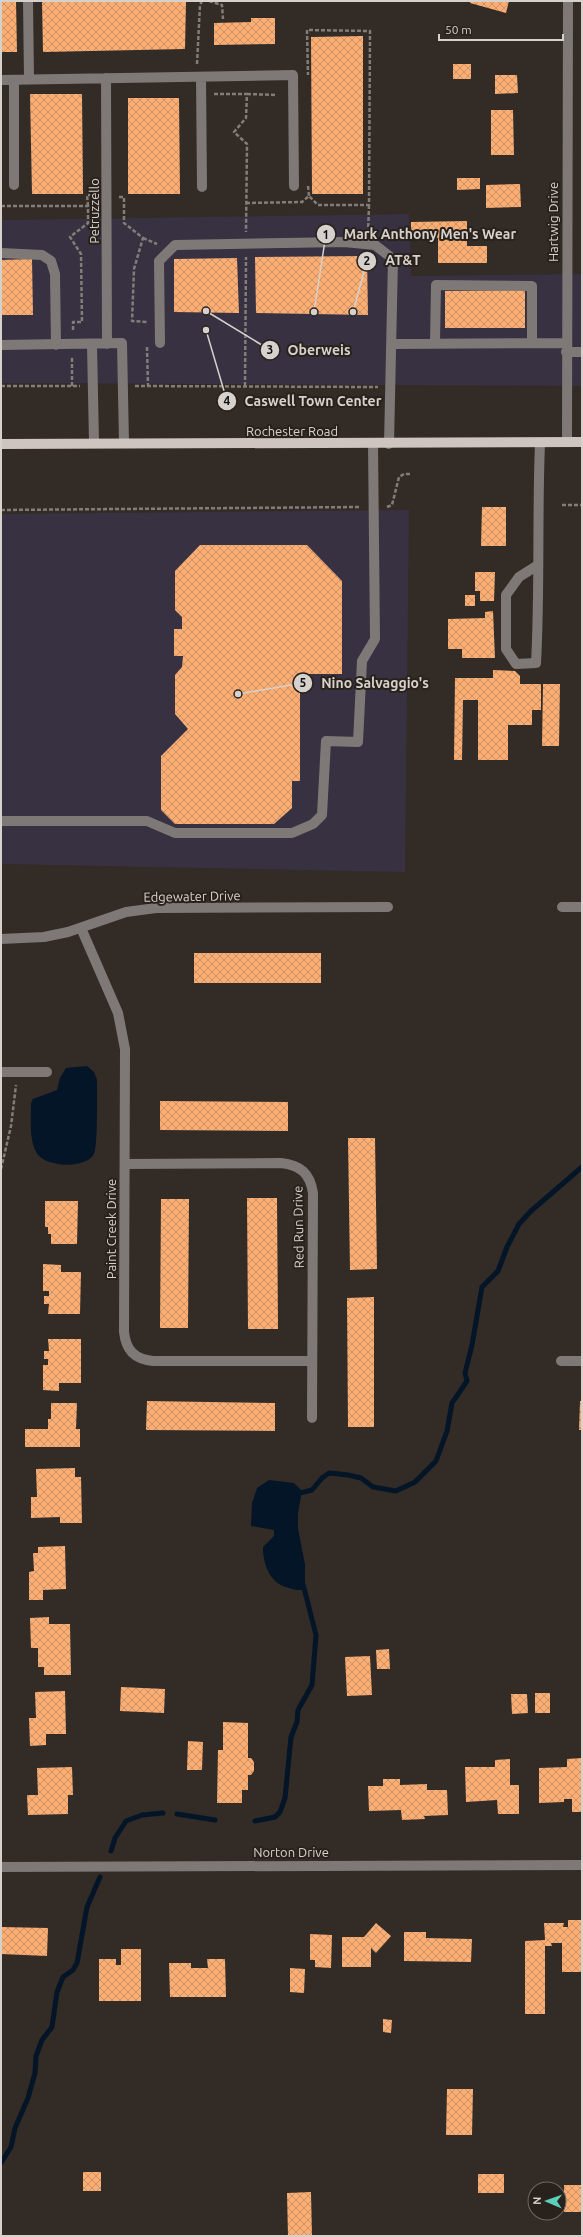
<svg xmlns="http://www.w3.org/2000/svg" width="583" height="2237" font-family="Ubuntu,sans-serif">
  <defs>
    <pattern id="building-cross-hatch" width="8" height="8" patternUnits="userSpaceOnUse"><rect width="8" height="8" fill="#fbae73"/><path d="M0 0l8 8M0 8l8-8" fill="none" stroke="#cc9266"/></pattern>
  </defs>
  <rect width="100%" height="100%" fill="#332b25"/>
  <path fill="#373142" d="M409,214L411,276L582,274V386L1,383V220Z
    M409,510L405,872L1,864V514Z"/>
  <path fill="#041528" d="M87,1066L94,1072L97,1080C97,1092 98,1145 94,1154C86,1169 44,1168 36,1152C29,1138 31,1119 31,1103L33,1099L57,1090L60,1078L66,1068Z
    M269,1480L294,1483L302,1491L298,1513V1529L305,1564V1589C300,1591 295,1590 289,1588C270,1584 263,1565 263,1547L274,1536V1530L251,1526L252,1503L257,1488Z"/>
  <g fill="none" stroke-linecap="round" stroke-linejoin="round">
    <path stroke="#041528" stroke-width="5" d="M296,1494L312,1490L322,1478L329,1473L348,1475L361,1478L373,1487L396,1491L415,1482L436,1461L447,1431L452,1403L467,1381L465,1373L472,1345L482,1287L498,1271L507,1247L519,1224L531,1211L582,1167
      M177,1814L215,1820
      M255,1821L275,1817L280,1812L285,1798L291,1737L297,1722L298,1710L312,1685L316,1635L303,1584
      M111,1851L115,1838L126,1821L142,1815L163,1813
      M1,2163L11,2147L15,2128L28,2098L35,2073L36,2056L42,2040L52,2027L57,1992L63,1977L73,1970L77,1963L87,1907L100,1877"/>
  </g>
  <path fill="url(#building-cross-hatch)" d="M1,1H16L17,52H1Z
    M42,1H186L185,49L43,52Z
    M471,1H509L506,13L470,3Z
    M251,18H275V44L214,45V23L251,22Z
    M363,36V194H312L311,37Z
    M453,64H471V79H453Z
    M495,75H517L518,93L495,94Z
    M30,94H82L83,194H32Z
    M128,98H179L180,194H128Z
    M491,110H513L514,155H491Z
    M457,178H480V189L457,190Z
    M520,184L521,207L486,208V185Z
    M467,221V246H487V263H438V238H411V222Z
    M367,256L368,315L256,313L255,257Z
    M237,258L239,313L174,312V259Z
    M32,259L33,315H1V260Z
    M525,290V328H445V291Z
    M482,507H506V546H481Z
    M200,545H307L342,581V674H300V781H292V808L274,824H175L161,810V756L188,729L175,714V675L182,667L183,656H174V629H182V617L175,610V571Z
    M475,572H495L494,601H480V591H475Z
    M465,595H475V606H465Z
    M493,611L495,658H462V649H448V619L485,618V612Z
    M493,670L515,671L520,676V684H541V710H532V725H508V760H478V700H463L462,760H454L455,678H493Z
    M543,684H560L559,746H542Z
    M194,953H321V983H194Z
    M160,1101L288,1102V1131L160,1130Z
    M348,1138H375L377,1269L350,1270Z
    M247,1198H277L278,1329H248Z
    M161,1199H189L188,1328H160Z
    M45,1201H78L77,1244H51V1234H48V1227H45Z
    M43,1264L61,1265V1272H81L80,1314H48L49,1304H44V1296H49V1291H43Z
    M374,1297V1427H348L347,1298Z
    M48,1339H81V1383H59V1391L43,1390V1365H48V1359H44V1351H49Z
    M147,1401L275,1403V1431L146,1430Z
    M580,1401H582V1430H579Z
    M51,1403H77L76,1429H80V1447H25V1429H48V1419H51Z
    M75,1468V1477H81L82,1523H60V1517L31,1518V1497H37L36,1469Z
    M65,1546L66,1589L43,1590V1600H29V1572L34,1571L33,1553H38V1547Z
    M49,1617V1624H70L71,1675H44V1667H38V1648H31L30,1618Z
    M389,1649L390,1669H377L376,1650Z
    M370,1656L372,1695L347,1696L345,1657Z
    M121,1687L165,1689L164,1713L120,1711Z
    M65,1691L66,1734H46V1745L30,1746L29,1718H36L35,1692Z
    M535,1693H550V1713H535Z
    M511,1694H527L528,1713L512,1714Z
    M223,1722L248,1723V1758H251L254,1762V1771L251,1775H248V1790H242V1803H217L218,1750H223Z
    M188,1741L203,1742L202,1770H187Z
    M582,1758V1812H572V1799H564V1802L539,1803V1768L567,1767V1759Z
    M510,1759V1785H519V1814H498L497,1800L466,1802L465,1767H495V1760Z
    M72,1767L73,1795H68V1814L28,1815L27,1795H38L37,1768Z
    M383,1779H400V1785L427,1784V1790H447L448,1815L424,1816L425,1819L402,1820L401,1810L369,1811L368,1786H383Z
    M568,1920H582V1972H562V1943H551L552,1946H545V2014H525V1941L545,1940L544,1923H564L563,1927H568Z
    M376,1923L391,1936L376,1953L371,1948V1967H342V1937H364Z
    M1,1927L48,1928L47,1956L1,1954Z
    M404,1932H426V1938L472,1939L471,1962L404,1961Z
    M310,1934L332,1935L331,1968L315,1967V1960H310Z
    M121,1949H141V2001H99V1959H116V1965H121Z
    M207,1959H225L226,1997H170L169,1963H191V1968H208Z
    M290,1968L305,1969L304,1993L290,1992Z
    M383,2019L392,2020L391,2033L383,2032Z
    M447,2089H473L472,2135H446Z
    M83,2172H101V2191H83Z
    M478,2174H504V2193H478Z
    M564,2185H582V2212H564Z
    M311,2192L312,2236H288L287,2193Z"/>
  <g fill="none" stroke-linecap="round" stroke-linejoin="round">
    <path stroke="#837d78" stroke-width="2.5" stroke-dasharray="4 2" stroke-linecap="butt" d="M209,1L222,5L223,19
      M197,64L200,5L202,1
      M214,94H247L246,118L234,132L247,144L246,232
      M247,94L276,95
      M308,186L309,196
      M119,197H124V223L143,238L134,269L132,321L147,322
      M246,203L302,202L309,196L318,205H369L370,31L307,30L308,75
      M1,206H88V223L70,237L81,254L82,322H73V332
      M88,206L87,195H94
      M368,233L369,205
      M143,238L157,244
      M147,347L148,386
      M1,386H80
      M72,386V357
      M135,386L378,387
      M245,386L246,257
      M562,505H582
      M387,507L392,505L399,477L404,474H410
      M1,510L360,507
      M1,1169L11,1126L16,1085"/>
    <path stroke="#7e7976" stroke-width="10" d="M28,1L29,79
      M201,77L202,187
      M106,78L107,344
      M1,80L293,75L294,186
      M14,185V80
      M1,253L42,255L51,261L55,274L56,345
      M160,343L159,261L175,245L344,242L375,245L393,259L389,444
      M435,343L436,285L532,286V342
      M92,344L94,443
      M392,344L566,343
      M1,345L122,343L124,443
      M566,352H582
      M567,442L568,1
      M538,565L519,577L506,595V649L516,664L536,663C540,590 537,516 540,443
      M1,821H147L175,833H292L313,824L322,815L326,741L358,742L362,661L375,639L373,444
      M562,907H582
      M81,928L118,1013L125,1049L124,1332C126,1350 134,1359 153,1361H312
      M1,939L44,937L68,932L126,912L156,908L388,907
      M1,1072H47
      M125,1164L281,1163C300,1165 310,1173 313,1193L312,1418
      M561,1361H582
      M1,1867L582,1865"/>
    <path stroke="#cfc5c0" stroke-width="10" d="M1,444L582,442"/>
  </g>
  <g text-anchor="middle" dominant-baseline="central" stroke-width="4" stroke-linejoin="round" paint-order="stroke">
    <g font-size="13" fill="#d6d1cd" stroke="#29221c">
      <text transform="translate(94 211) rotate(-90)">Petruzzello</text>
      <text transform="translate(553 222) rotate(-90)">Hartwig Drive</text>
      <text x="292" y="431">Rochester Road</text>
      <text transform="translate(192 896) rotate(-1)">Edgewater Drive</text>
      <text transform="translate(298 1227) rotate(-91)">Red Run Drive</text>
      <text transform="translate(111 1229) rotate(-90)">Paint Creek Drive</text>
      <text x="291" y="1852">Norton Drive</text>
    </g>
  </g>
  <path fill="none" stroke="#d6d1cd" stroke-width="1.5" d="M314 312L326 234M353 312L367 261M206 311L270 350M206 330L227 401M238 694L303 683"/>
  <g fill="#d6d1cd" stroke="#29221c" stroke-width="1.5">
    <circle cx="314" cy="312" r="4"/>
    <circle cx="353" cy="312" r="4"/>
    <circle cx="206" cy="311" r="4"/>
    <circle cx="206" cy="330" r="4"/>
    <circle cx="238" cy="694" r="4"/>
    <circle cx="326" cy="234" r="10"/>
    <circle cx="367" cy="261" r="10"/>
    <circle cx="270" cy="350" r="10"/>
    <circle cx="227" cy="401" r="10"/>
    <circle cx="303" cy="683" r="10"/>
  </g>
  <g font-size="12" text-anchor="middle" font-weight="bold" fill="#111">
    <text x="326" y="239">1</text>
    <text x="367" y="265">2</text>
    <text x="270" y="354">3</text>
    <text x="227" y="405">4</text>
    <text x="303" y="687">5</text>
  </g>
  <g font-size="14" text-anchor="middle" font-weight="bold" fill="#d6d1cd" stroke="#29221c" stroke-width="4" stroke-linejoin="round" paint-order="stroke">
    <text x="430" y="239">Mark Anthony Men's Wear</text>
    <text x="403" y="265">AT&amp;T</text>
    <text x="319" y="355">Oberweis</text>
    <text x="313" y="406">Caswell Town Center</text>
    <text x="375" y="688">Nino Salvaggio's</text>
  </g>
  <rect width="583" height="2237" fill="none" stroke="#d6d1cd" stroke-width="4"/>
  <g transform="translate(547 2201) rotate(272)"><circle r="19" fill="#29221c" stroke="#6e6863"/>
  <path d="M0-3L7 15L0 10L-7 15Z" fill="#5dceb9"/>
  <text y="-6" font-size="11" font-weight="bold" text-anchor="middle" fill="#d6d1cd">N</text>
  </g>
  <path d="M439 34v6h124v-6" fill="none" stroke="#d6d1cd" stroke-width="2"/>
  <text x="445" y="34" font-size="12" fill="#d6d1cd" stroke="#29221c" stroke-width="3" paint-order="stroke">50 m</text>
</svg>
